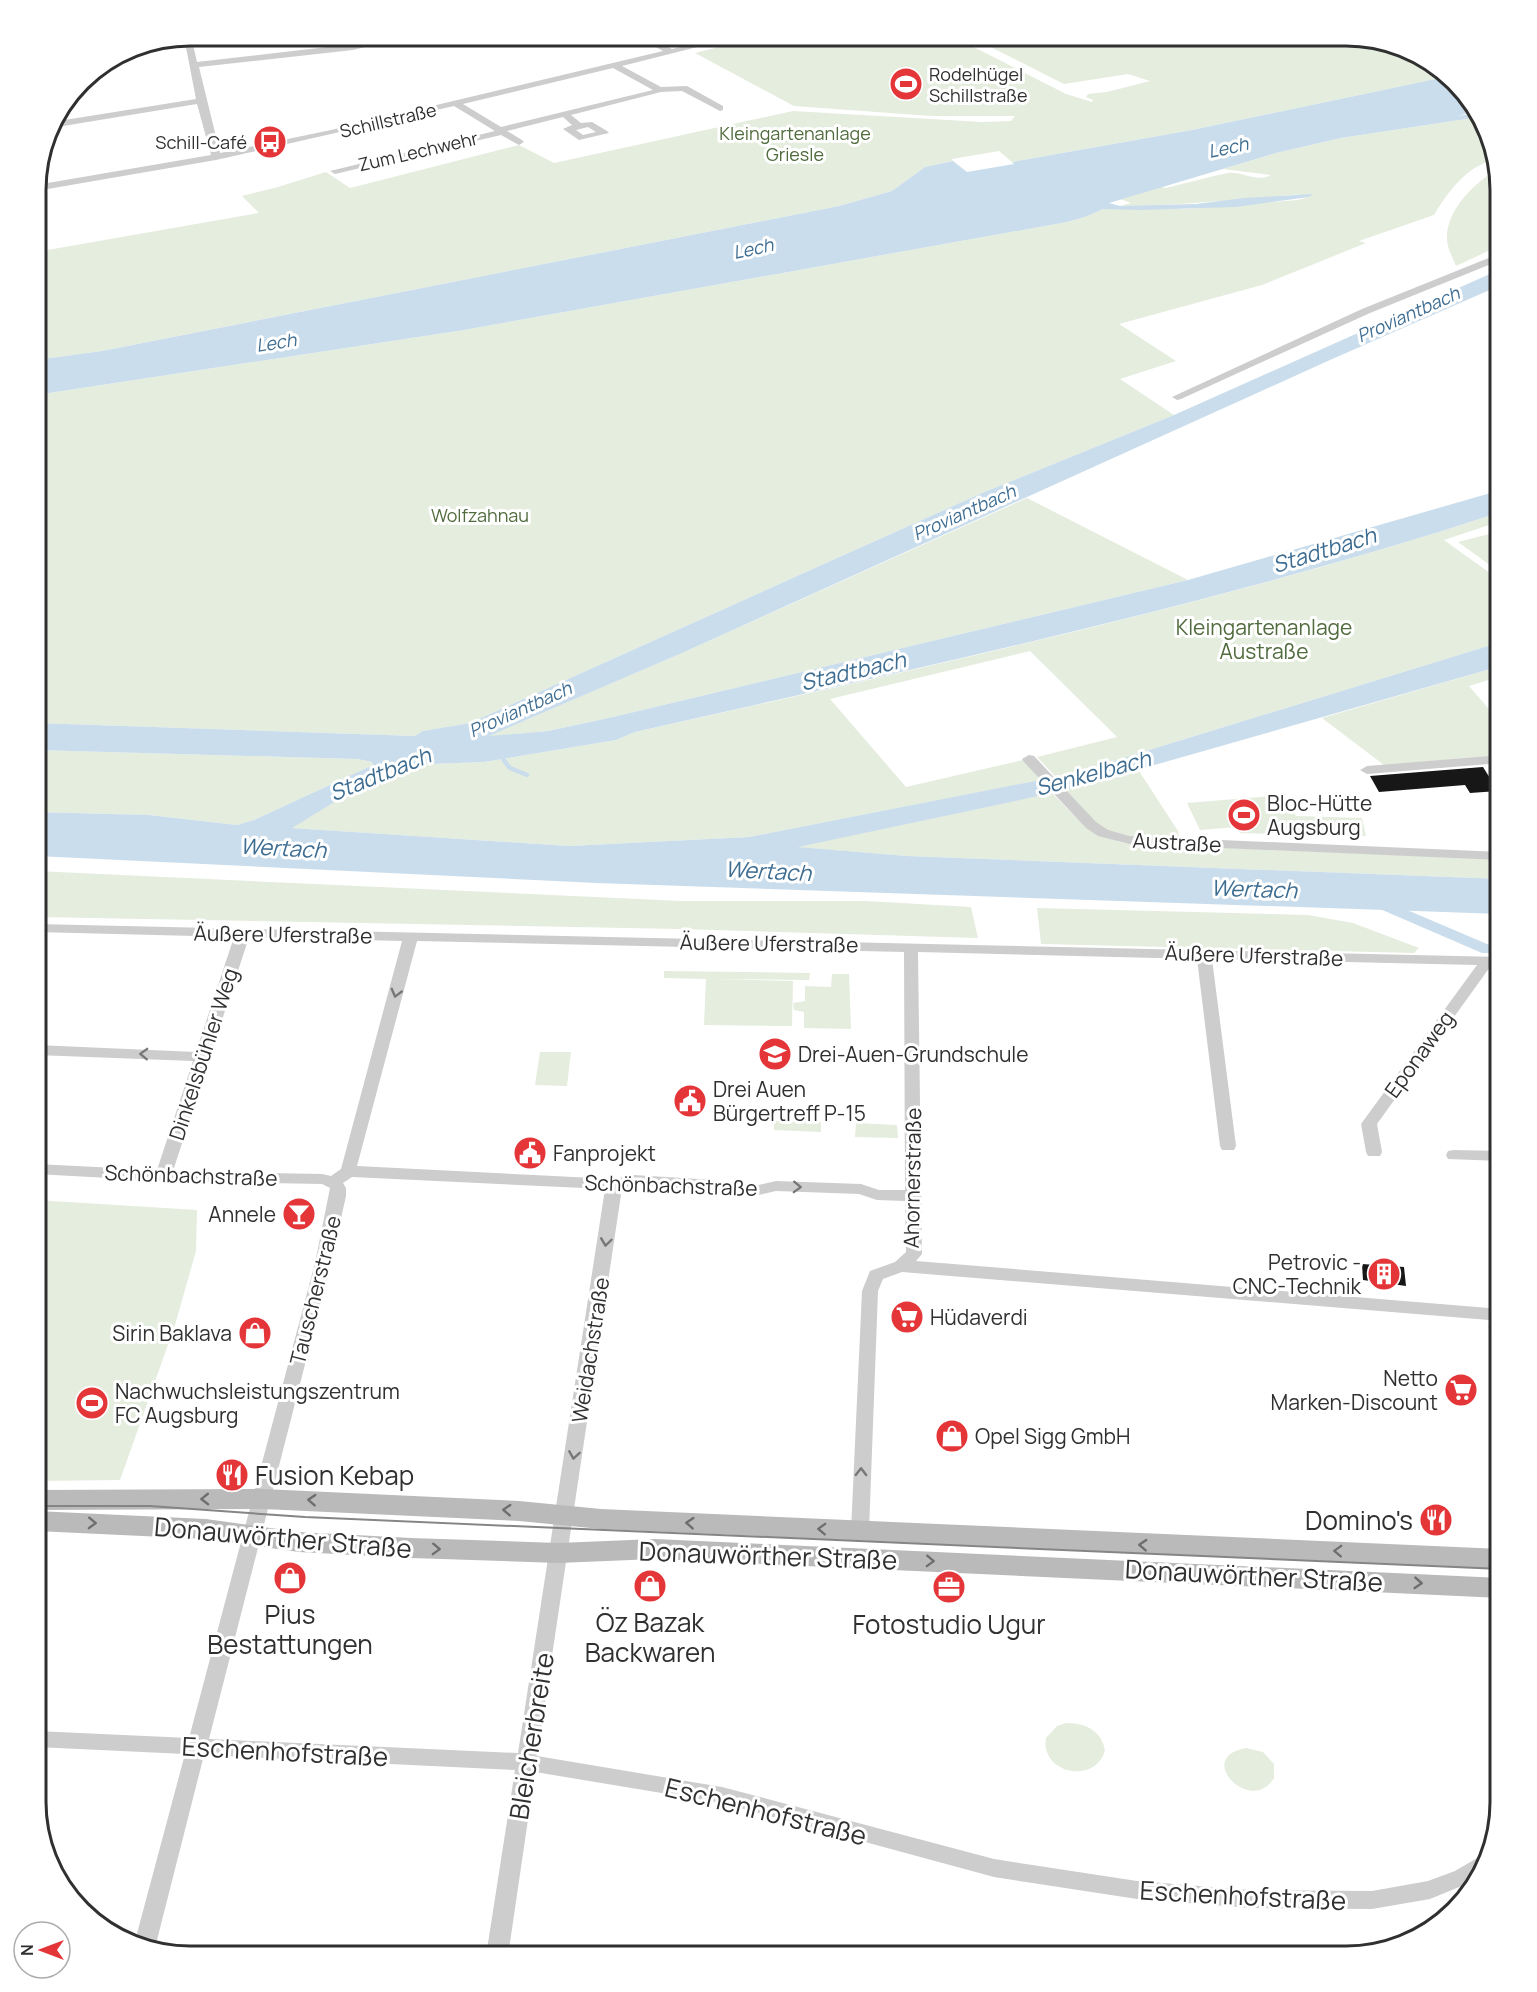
<svg xmlns="http://www.w3.org/2000/svg" width="1537" height="1992" font-family="Manrope,sans-serif">
  <rect width="100%" height="100%" fill="#fff"/>
  <path fill="#e5edde" d="M763,36H952L1066,94L1092,102L1093,100L1086,97L1088,94L1107,92L1150,81L1128,74L1064,84L969,36H1356L1424,57L1445,77L1192,130L1012,162L999,151L952,159L953,161L925,167L892,191L839,206L102,351L36,360V252L259,213L242,196L278,187L326,172L350,188L519,145L554,163L793,111L982,122L1011,121L1015,116H931L794,106L695,53Z
    M1479,117L1492,161C1466,166 1446,195 1434,215L1359,241L1366,243L1262,285L1119,324L1176,361L1120,379L1174,415L982,493L470,723L424,731L415,736L36,723V395L464,330L1067,222L1085,217L1103,209H1187L1297,200L1309,197C1296,192 1279,197 1264,198C1216,201 1168,206 1120,206L1131,203L1120,199L1161,187L1166,188C1187,183 1208,177 1228,173C1242,171 1257,183 1271,175L1223,169L1276,153L1341,138Z
    M1495,171L1501,191V245L1456,266C1453,258 1447,248 1447,239C1446,211 1473,184 1495,171Z
    M1027,498L1188,580L613,717L548,731L486,737L682,653Z
    M1501,512V521L1444,540L1501,581V642L1071,774L1056,777L1037,757L1117,737L1030,651L830,699L906,787L1023,760L1041,780L749,837L569,846L291,828L377,776L406,765L484,762L616,740L635,732C925,667 1218,605 1501,512Z
    M1501,531V573L1458,542Z
    M1501,666V676L1469,686L1501,723V755L1384,765L1322,718Z
    M36,750L357,759L372,762L373,765L254,820L237,825L149,815L36,812Z
    M1139,771L1178,831L1180,843L1103,833L1060,792Z
    M1052,793C1079,820 1089,836 1129,844L1501,859V879L907,856L795,847Z
    M1285,795L1296,816L1362,818L1366,836L1240,833L1237,827L1200,830L1187,803Z
    M36,871L681,901H865L971,907L978,938L679,929L36,917Z
    M1037,908L1308,915L1353,923L1419,948L1414,953L1041,944Z
    M664,971L810,973L809,980L709,979L793,981L792,1026L704,1025L706,979L664,978Z
    M832,974H849L851,1029L804,1028V1012L794,1010L793,1003L805,1001V986L831,987Z
    M540,1052H571L567,1086L535,1085Z
    M774,1121L821,1122V1132L774,1130Z
    M856,1123L897,1125L898,1138L855,1137Z
    M36,1200L197,1210L196,1251L175,1325L120,1480L36,1481Z
    M1488,1326L1499,1327L1501,1390Z
    M1066,1723C1085,1723 1101,1730 1105,1750C1096,1785 1040,1774 1046,1738L1057,1726Z
    M1246,1748L1263,1752L1274,1764V1778C1251,1816 1193,1757 1246,1748Z"/>
  <path fill="#caddec" d="M1445,77L1475,105L1477,111L1457,116L1477,113L1479,117L1341,138L1276,153L1109,203L1120,206L1196,204L1244,198L1313,194L1309,197L1236,207L1141,210L1103,209L1085,217L1067,222L464,330L36,395V360L102,351L839,206L892,191L925,167L953,161L967,172L1014,164L1012,162L1192,130Z
    M1501,269V285L1330,360L682,653L489,736L548,731L613,717L1188,580L1501,490V512C1218,605 925,666 635,732L616,740L484,762L406,765L377,776L292,828L569,846L749,837L1071,774L1501,642V666L1067,790L798,847L907,856L1501,879V914L596,883L36,856V812L149,815L237,825L254,820L373,765L372,762L357,759L36,750V723L415,736L423,731L470,723L982,493L1174,415Z"/>
  <g fill="none" stroke-linecap="round" stroke-linejoin="round">
    <path stroke="#caddec" stroke-width="4" d="M503,759L506,763"/>
    <path stroke="#caddec" stroke-width="4.5" d="M505,762L510,768L527,775"/>
    <path fill="#caddec" fill-rule="evenodd" d="M1379,898L1494,947L1496,950L1494,953H1482L1373,906L1371,903Z"/>
  </g>
  <path fill="#171717" d="M1483,767L1498,791L1470,793L1465,785L1379,792L1370,776Z
    M1362,1264L1404,1267L1406,1286L1363,1280Z"/>
  <g fill="none" stroke-linecap="round" stroke-linejoin="round">
    <path fill="#cdcdcd" fill-rule="evenodd" d="M191,36L197,62L353,44L393,36H410L353,50L199,67L220,153L331,130L663,51L636,36H647L672,49L726,36H741L622,66L661,87L687,86L723,106V110L720,111L682,91L661,92L571,115L581,123L592,122L607,131L609,133L579,140L563,129L572,125L563,117L507,131L522,140L524,142L519,145L501,135L335,174L330,171L495,131L454,106L216,160L36,191V185L211,155L197,104L51,128L52,122L196,99L184,37ZM613,68L653,90L501,127L463,104ZM588,127L596,132L583,135L576,130Z
      M1501,253V260L1370,313L1181,399L1177,400L1172,397L1362,309Z
      M1029,755L1034,756L1096,822L1108,830L1129,836L1501,852V860L1129,844L1098,836L1086,828L1024,762L1022,759Z
      M1501,755V763L1367,774L1360,770L1367,766Z
      M36,924L1501,957V965L1490,967L1377,1124L1382,1152L1380,1156H1368L1366,1152L1361,1124L1477,965L1212,959L1236,1146L1234,1150H1222L1220,1146L1197,959L918,952L922,1254L916,1261L1501,1309V1321L902,1272L883,1279L878,1291L869,1531L867,1536L860,1538L853,1536L851,1531L862,1291L870,1271L895,1262L906,1252L905,1201L877,1200L859,1194L776,1191L750,1197L714,1190L634,1185L622,1188L537,1756L722,1787L994,1859L1137,1881L1250,1890L1372,1891L1428,1881L1455,1871L1484,1854L1487,1855L1481,1876L1469,1883L1430,1899L1372,1909L1250,1908L1137,1899L994,1877L722,1803L535,1772L508,1956H486L515,1770L204,1755L156,1944L155,1946L135,1941L185,1754L36,1747V1731L189,1738L315,1263L330,1188L322,1184L163,1181L36,1174V1164L157,1170L193,1061L36,1055V1045L196,1052L234,937L36,932ZM249,937L402,941L341,1169L331,1176L322,1174L173,1171ZM417,941L904,952L905,1190H879L861,1184L776,1181L750,1187L714,1180L634,1175L614,1179L357,1166ZM352,1177L605,1189L518,1753L209,1739L331,1263L346,1196V1188L343,1183Z
      M1454,1150L1501,1151V1161L1448,1159L1446,1155L1448,1151Z"/>
    <path fill="#bababa" fill-rule="evenodd" d="M263,1489L519,1501L601,1509L1501,1549V1569L601,1529L519,1521L263,1509L36,1510V1490Z
      M36,1511L206,1519L299,1532L411,1538L558,1543L655,1539L1501,1578V1598L655,1559L558,1563L411,1558L299,1552L206,1539L36,1531Z"/>
    <path stroke="#858585" stroke-width="2" d="M36,1506H150L305,1517L1501,1569"/>
  </g>
  <defs><path id="oneway-chevron" d="M-2-3.5L2.5 0L-2 3.5" fill="none" stroke-width="1.6" stroke-linecap="round" stroke-linejoin="round" transform="scale(1.5)"/></defs>
  <g stroke="#777">
    <use href="#oneway-chevron" transform="translate(396 993) rotate(105)"/>
    <use href="#oneway-chevron" transform="translate(144 1054) rotate(-178)"/>
    <use href="#oneway-chevron" transform="translate(797 1187) rotate(2)"/>
    <use href="#oneway-chevron" transform="translate(606 1242) rotate(98)"/>
    <use href="#oneway-chevron" transform="translate(574 1455) rotate(99)"/>
    <use href="#oneway-chevron" transform="translate(861 1472) rotate(-89)"/>
  </g>
  <g stroke="#6e6e6e">
    <use href="#oneway-chevron" transform="translate(205 1499) rotate(179)"/>
    <use href="#oneway-chevron" transform="translate(312 1500) rotate(-177)"/>
    <use href="#oneway-chevron" transform="translate(507 1510) rotate(-177)"/>
    <use href="#oneway-chevron" transform="translate(92 1523) rotate(2)"/>
    <use href="#oneway-chevron" transform="translate(690 1523) rotate(-176)"/>
    <use href="#oneway-chevron" transform="translate(822 1529) rotate(-178)"/>
    <use href="#oneway-chevron" transform="translate(1143 1545) rotate(-177)"/>
    <use href="#oneway-chevron" transform="translate(436 1549) rotate(2)"/>
    <use href="#oneway-chevron" transform="translate(1338 1551) rotate(-178)"/>
    <use href="#oneway-chevron" transform="translate(930 1561) rotate(2)"/>
    <use href="#oneway-chevron" transform="translate(1418 1583) rotate(4)"/>
  </g>
  <defs>
    <g id="stadium-disc" transform="scale(1.725)"><circle r="9.5" fill="#e43538" stroke="#fff"/><path d="M0-5a6.5 5 0 1 0 0 10a6.5 5 0 1 0 0-10ZM-3.5-1.8h7v3.6h-7Z" fill="#fff"/></g>
    <g id="bus-disc" transform="scale(1.725)"><circle r="9.5" fill="#e43538" stroke="#fff"/><path d="M-5-6H5V4H4V6H2V4H-2V6H-4V4H-5ZM-3.5-4V0h7V-4ZM-3.5 1.2v1.5H-2V1.2ZM2 1.2v1.5H3.5V1.2Z" fill="#fff"/></g>
    <g id="school-disc" transform="scale(1.725)"><circle r="9.5" fill="#e43538" stroke="#fff"/><path d="M0-5L7-2L0 1L-7-2ZM-4 1L0 2.5L4 1V4Q0 6-4 4Z" fill="#fff"/></g>
    <g id="civic-disc" transform="scale(1.725)"><circle r="9.5" fill="#e43538" stroke="#fff"/><path d="M-.6-6.5H3V-4.5H.6V-3L4-1V1h2V6H-6V1h2V-1L-.6-3ZM-1.2 2.5V6h2.4V2.5Z" fill="#fff"/></g>
    <g id="bar-disc" transform="scale(1.725)"><circle r="9.5" fill="#e43538" stroke="#fff"/><path d="M-6-5H6L.8 .8V4.5H3.5V6h-7V4.5H-.8V.8Z" fill="#fff"/></g>
    <g id="building-disc" transform="scale(1.725)"><circle r="9.5" fill="#e43538" stroke="#fff"/><path d="M-4-6H4V6H1V3H-1V6H-4ZM-2.5-4.3h1.7v1.8h-1.7ZM.8-4.3h1.7v1.8H.8ZM-2.5-1h1.7V.8h-1.7ZM.8-1h1.7V.8H.8Z" fill="#fff"/></g>
    <g id="supermarket-disc" transform="scale(1.725)"><circle r="9.5" fill="#e43538" stroke="#fff"/><path d="M-6-5.5h2.5l.6 2H6L4.5 2H-2.5L-4.4-4H-6ZM-1.5 3.2a1.3 1.3 0 1 0 .1 0ZM3 3.2a1.3 1.3 0 1 0 .1 0Z" fill="#fff"/></g>
    <g id="shop-disc" transform="scale(1.725)"><circle r="9.5" fill="#e43538" stroke="#fff"/><path d="M-5-2.5h2.3a2.7 3.5 0 0 1 5.4 0H5L5.5 6h-11ZM-1.5-2.5h3a1.5 2.3 0 0 0-3 0Z" fill="#fff"/></g>
    <g id="restaurant-disc" transform="scale(1.725)"><circle r="9.5" fill="#e43538" stroke="#fff"/><path d="M-5-6h1v4h1v-4h1v4h1v-4h1v5L-1.5 .5V6h-2V.5L-5-1ZM5-6V6H3V1.5H1.5Q1.5-4 5-6Z" fill="#fff"/></g>
    <g id="office-disc" transform="scale(1.725)"><circle r="9.5" fill="#e43538" stroke="#fff"/><path d="M-6-3h4V-5.5h4V-3h4V5H-6ZM-1-4.5V-3h2v-1.5ZM-6 0V1H6V0Z" fill="#fff"/></g>
  </defs>
  <g fill-rule="evenodd">
    <use href="#stadium-disc" x="906" y="84"/>
    <use href="#bus-disc" x="270" y="142"/>
    <use href="#stadium-disc" x="1244" y="815"/>
    <use href="#school-disc" x="775" y="1054"/>
    <use href="#civic-disc" x="690" y="1101"/>
    <use href="#civic-disc" x="530" y="1153"/>
    <use href="#bar-disc" x="299" y="1214"/>
    <use href="#building-disc" x="1384" y="1274"/>
    <use href="#supermarket-disc" x="907" y="1317"/>
    <use href="#shop-disc" x="255" y="1333"/>
    <use href="#supermarket-disc" x="1461" y="1390"/>
    <use href="#stadium-disc" x="92" y="1403"/>
    <use href="#shop-disc" x="952" y="1436"/>
    <use href="#restaurant-disc" x="232" y="1475"/>
    <use href="#restaurant-disc" x="1436" y="1520"/>
    <use href="#shop-disc" x="290" y="1578"/>
    <use href="#shop-disc" x="650" y="1586"/>
    <use href="#office-disc" x="949" y="1587"/>
  </g>
  <g text-anchor="middle" dominant-baseline="central" stroke-width="6" stroke-linejoin="round" paint-order="stroke">
    <g font-size="18" fill="#303030" stroke="#fff" text-anchor="start">
      <text x="929" y="74">Rodelhügel<tspan x="929" dy="21">Schillstraße</tspan></text>
      <text x="247" y="142" text-anchor="end">Schill-Café</text>
    </g>
    <g font-size="18" fill="#303030" stroke="#fff">
      <text transform="translate(388 120) rotate(-13)">Schillstraße</text>
      <text transform="translate(418 151) rotate(-13)">Zum Lechwehr</text>
    </g>
    <g font-size="18" fill="#506b3d" stroke="#fff">
      <text x="795" y="133">Kleingartenanlage<tspan x="795" dy="21">Griesle</tspan></text>
      <text x="480" y="515">Wolfzahnau</text>
    </g>
    <g font-size="18" font-style="italic" fill="#3e6d92" stroke="#fff">
      <text transform="translate(1228 147) rotate(-12)">Lech</text>
      <text transform="translate(753 248) rotate(-12)">Lech</text>
      <text transform="translate(1408 314) rotate(-24)">Proviantbach</text>
      <text transform="translate(276 342) rotate(-9)">Lech</text>
      <text transform="translate(964 512) rotate(-24)">Proviantbach</text>
      <text transform="translate(520 709) rotate(-24)">Proviantbach</text>
    </g>
    <g font-size="21" fill="#506b3d" stroke="#fff">
      <text x="1264" y="627">Kleingartenanlage<tspan x="1264" dy="24">Austraße</tspan></text>
    </g>
    <g font-size="21" fill="#303030" stroke="#fff" text-anchor="start">
      <text x="1267" y="803">Bloc-Hütte<tspan x="1267" dy="24">Augsburg</tspan></text>
      <text x="798" y="1054">Drei-Auen-Grundschule</text>
      <text x="713" y="1089">Drei Auen<tspan x="713" dy="24">Bürgertreff P-15</tspan></text>
      <text x="553" y="1153">Fanprojekt</text>
      <text x="276" y="1214" text-anchor="end">Annele</text>
      <text x="1361" y="1262" text-anchor="end">Petrovic -<tspan x="1361" dy="24">CNC-Technik</tspan></text>
      <text x="930" y="1317">Hüdaverdi</text>
      <text x="232" y="1333" text-anchor="end">Sirin Baklava</text>
      <text x="1438" y="1378" text-anchor="end">Netto<tspan x="1438" dy="24">Marken-Discount</tspan></text>
      <text x="115" y="1391">Nachwuchsleistungszentrum<tspan x="115" dy="24">FC Augsburg</tspan></text>
      <text x="975" y="1436">Opel Sigg GmbH</text>
    </g>
    <g font-size="21" fill="#303030" stroke="#fff">
      <text transform="translate(1177 842) rotate(3)">Austraße</text>
      <text transform="translate(283 934) rotate(1)">Äußere Uferstraße</text>
      <text transform="translate(769 943) rotate(1)">Äußere Uferstraße</text>
      <text transform="translate(1254 955) rotate(2)">Äußere Uferstraße</text>
      <text transform="translate(203 1054) rotate(-72)">Dinkelsbühler Weg</text>
      <text transform="translate(1419 1054) rotate(-54)">Eponaweg</text>
      <text transform="translate(191 1175) rotate(2)">Schönbachstraße</text>
      <text transform="translate(912 1178) rotate(-89)">Ahornerstraße</text>
      <text transform="translate(671 1185) rotate(2)">Schönbachstraße</text>
      <text transform="translate(315 1290) rotate(-76)">Tauscherstraße</text>
      <text transform="translate(590 1350) rotate(-81)">Weidachstraße</text>
    </g>
    <g font-size="22" font-style="italic" fill="#3e6d92" stroke="#fff">
      <text transform="translate(1324 550) rotate(-17)">Stadtbach</text>
      <text transform="translate(853 671) rotate(-13)">Stadtbach</text>
      <text transform="translate(1093 773) rotate(-15)">Senkelbach</text>
      <text transform="translate(380 774) rotate(-22)">Stadtbach</text>
      <text transform="translate(283 848) rotate(3)">Wertach</text>
      <text transform="translate(768 871) rotate(3)">Wertach</text>
      <text transform="translate(1254 889) rotate(2)">Wertach</text>
    </g>
    <g font-size="26" fill="#303030" stroke="#fff">
      <text x="255" y="1475" text-anchor="start">Fusion Kebap</text>
      <text x="1413" y="1520" text-anchor="end">Domino's</text>
      <text x="290" y="1614">Pius<tspan x="290" dy="30">Bestattungen</tspan></text>
      <text x="650" y="1622">Öz Bazak<tspan x="650" dy="30">Backwaren</tspan></text>
      <text x="949" y="1624">Fotostudio Ugur</text>
    </g>
    <g font-size="26" fill="#303030" stroke="#fff">
      <text transform="translate(283 1537) rotate(5)">Donauwörther Straße</text>
      <text transform="translate(768 1555) rotate(2)">Donauwörther Straße</text>
      <text transform="translate(1254 1575) rotate(3)">Donauwörther Straße</text>
      <text transform="translate(531 1736) rotate(-81)">Bleicherbreite</text>
      <text transform="translate(285 1751) rotate(3)">Eschenhofstraße</text>
      <text transform="translate(766 1811) rotate(14)">Eschenhofstraße</text>
      <text transform="translate(1243 1895) rotate(3)">Eschenhofstraße</text>
    </g>
  </g>
  <path d="M0 0H1537V1992H0ZM190 46H1346A144 144 0 0 1 1490 190V1802A144 144 0 0 1 1346 1946H190A144 144 0 0 1 46 1802V190A144 144 0 0 1 190 46Z" fill="#fff" fill-rule="evenodd"/>
  <path fill="none" stroke="#303030" stroke-width="3" d="M190 46H1346A144 144 0 0 1 1490 190V1802A144 144 0 0 1 1346 1946H190A144 144 0 0 1 46 1802V190A144 144 0 0 1 190 46Z"/>
  <g transform="translate(42 1950) rotate(270)"><circle r="28" fill="#ffffff" stroke="#acacac" stroke-width="1.5"/>
  <path d="M0-4.5L10 22L0 15L-10 22Z" fill="#e43538"/>
  <text y="-9" font-size="16" font-weight="bold" text-anchor="middle" fill="#303030">N</text>
  </g>
</svg>
